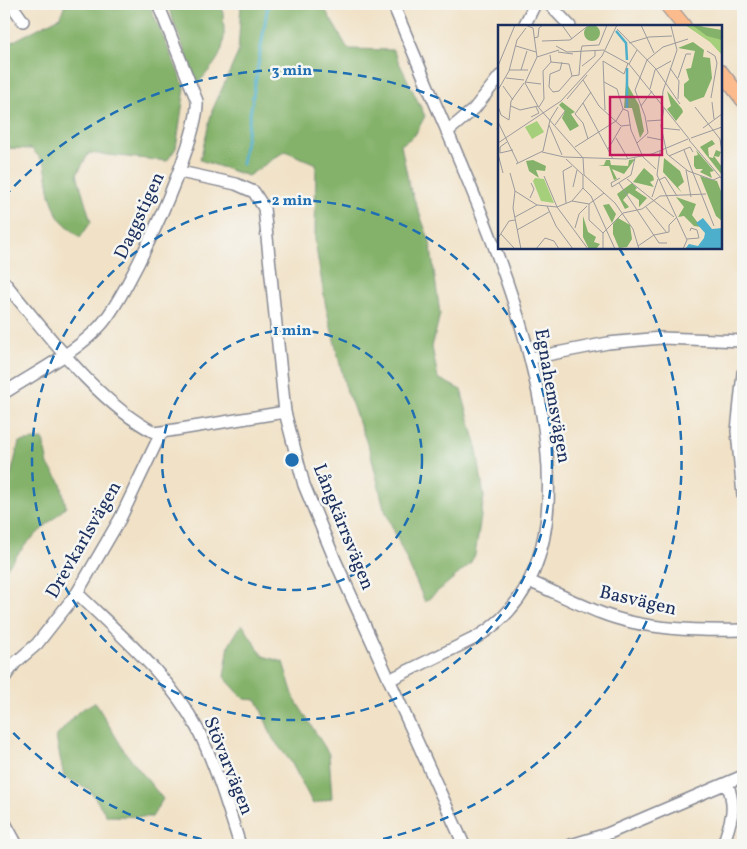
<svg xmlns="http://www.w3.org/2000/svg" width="747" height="849" font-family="Vollkorn,serif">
  <rect width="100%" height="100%" fill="#f6f6f2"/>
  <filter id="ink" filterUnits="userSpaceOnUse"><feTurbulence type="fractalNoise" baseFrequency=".02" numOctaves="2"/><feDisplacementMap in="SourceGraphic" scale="10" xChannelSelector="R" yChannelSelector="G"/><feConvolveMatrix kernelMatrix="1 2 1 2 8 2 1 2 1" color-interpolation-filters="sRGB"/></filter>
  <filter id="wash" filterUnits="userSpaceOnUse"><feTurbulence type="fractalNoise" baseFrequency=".0096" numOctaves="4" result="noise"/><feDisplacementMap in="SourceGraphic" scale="20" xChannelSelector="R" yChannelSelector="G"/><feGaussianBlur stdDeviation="1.12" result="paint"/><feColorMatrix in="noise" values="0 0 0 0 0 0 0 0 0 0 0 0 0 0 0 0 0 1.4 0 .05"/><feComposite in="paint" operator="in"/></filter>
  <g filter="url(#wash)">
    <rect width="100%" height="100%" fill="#f1e2c7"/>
    <path fill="#84b26a" stroke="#507064" d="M65,4H149L185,88L176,148L167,161L89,153L77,174L91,222L80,238L58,217L50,195L45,164L32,149L4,148V46L60,17Z
      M167,4H222C226,46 227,52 197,84Z
      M241,4H322L348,49L393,50L425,116L415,135L401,145L409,185L430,242L440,314L432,347L438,378L461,390L476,444L484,497L475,555L469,565L425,602L384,508L370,451L346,389L326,307L315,242L316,164L285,151L248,176L200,160L212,111L238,53Z
      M43,439L48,465L61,483L66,507L27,543L4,571V483L11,475L19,442Z
      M242,624L263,656L283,662L294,698L329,754L332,798L313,804L291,762L273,739L257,700L244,699L224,677L229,645Z
      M95,702L125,752L163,799L152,817L107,816L89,789L64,777L56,737L79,711Z"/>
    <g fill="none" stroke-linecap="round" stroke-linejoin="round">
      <path stroke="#4dafcc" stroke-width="3" d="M242,164L268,4"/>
    </g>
  </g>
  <g filter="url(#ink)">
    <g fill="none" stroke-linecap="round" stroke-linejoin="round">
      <g stroke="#868892" stroke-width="14">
        <path id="minor" d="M11,4L23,21
          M549,4L570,26
          M524,26L535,4
          M447,132L474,109L500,76
          M180,172L236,184L254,192L264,208L285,412L304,485L335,560L464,845
          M4,282C44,330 99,405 156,433L285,412
          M531,358L608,343L661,338L743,341
          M743,373L737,431L743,495
          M4,393C36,372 74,354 100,326C128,297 200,139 197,101L158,4
          M531,582C554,592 578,604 601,613C644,630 698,631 743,630
          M77,593C120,635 170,676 198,730C216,766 228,807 240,845
          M4,678L15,663L37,644L77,593L120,519L161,433
          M389,680L477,637C629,547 499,253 448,133C429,90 411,47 393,4
          M4,821L17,845
          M571,845L607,834L743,776
          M723,845C731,820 737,809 727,783"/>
      </g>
      <g stroke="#868892" stroke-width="16">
        <path id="major" d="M666,4L684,26
          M721,72L743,100"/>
      </g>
      <use href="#minor" stroke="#fff" stroke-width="11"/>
      <use href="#major" stroke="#fbbb8d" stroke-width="14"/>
    </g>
  </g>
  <g fill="none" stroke="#1f6fb2" stroke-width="2.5" stroke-dasharray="9 6">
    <circle cx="292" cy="460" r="130"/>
    <circle cx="292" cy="460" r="260"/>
    <path d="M231 845A390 390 0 0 1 4 723M4 197A390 390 0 0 1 499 129M619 248A390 390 0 0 1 353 845"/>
  </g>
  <g text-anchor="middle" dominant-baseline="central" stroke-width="5" stroke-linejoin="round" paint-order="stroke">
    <g font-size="19" fill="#1b2f5e" stroke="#f6f6f2">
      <text transform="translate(140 216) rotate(-65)">Daggstigen</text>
      <text transform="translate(552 396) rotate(80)">Egnahemsvägen</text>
      <text transform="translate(343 527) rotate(68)">Långkärrsvägen</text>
      <text transform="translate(84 540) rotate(-60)">Drevkarlsvägen</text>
      <text transform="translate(638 601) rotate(13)">Basvägen</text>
      <text transform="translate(228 766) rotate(68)">Stövarvägen</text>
    </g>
  </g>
  <g transform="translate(498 25)">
    <rect width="224" height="224" fill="#f1e2c7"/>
    <path d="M187,0H203L209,7L224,8V30L212,17ZM39,96L46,107L34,114L27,102ZM37,153L46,154L56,178L43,176L35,156Z" fill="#a5cf7a"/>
    <path d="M86 8a8 8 0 1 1 16 0a8 8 0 1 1-16 0ZM194,0L224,5V15L209,11ZM195,17L206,25L205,32L212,33L214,53L206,72L192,77L186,71V59L191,55L188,44L193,43L197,26L180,23ZM128,57L141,80L146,106L142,113L134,83H126ZM169,66L184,84L185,87L178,96L169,84L173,81ZM64,77L77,87L73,89L81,101L72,106L64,93L67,86L61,80ZM214,115L217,119L210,123L211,132L215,133L218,125L223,127L221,132L216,131L224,142V150L202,122ZM198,125L216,146L212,147L214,153L202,147L205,144H198L196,141V131L200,130ZM166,133L182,146L186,157L180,162L184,168L165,147ZM137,134L126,149L114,144L119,154L116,155L111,141H100L106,140L108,135H112L113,140L130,141L131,135ZM35,135L48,141L47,146L38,145L41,153L31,146L28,136ZM146,143L155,151L156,155L152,157L156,162L135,157ZM202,151L219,156L224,169V196L218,191ZM134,158L139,163L137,165L149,173L141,182V175L131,168L125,175L131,182L127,184L119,169ZM178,172L198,179L194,190L203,202L196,201L186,191L180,192L186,182ZM111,179L118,189L114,198L105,180ZM85,191L90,207L98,212L96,217L102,219L98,224H91L85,212ZM120,193L132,200L134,214L129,222L121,223L115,209V199Z" fill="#84b26a"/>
    <path d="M205,193L214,204L224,203V224H187L191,219L200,221L206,213L207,208L198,198Z" fill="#4dafcc"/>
    <path fill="none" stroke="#4dafcc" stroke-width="2.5" d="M118,6L128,18L129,35M129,83V43"/>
    <path fill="none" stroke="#9b9a9d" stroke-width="1" d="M27,0L35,3L39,32L27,58L41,83L85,133M64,0L74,14M143,0L156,28M119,4L158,44L182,79M36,13L40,12L41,3L45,0M44,16L72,15L91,0M131,18L151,12L174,11M18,21L38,27M58,21L69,27L106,25M83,26L84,21L101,20L109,0M107,26L131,39L192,115M209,26L217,31L219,38L213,73M60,27L75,29M39,32L61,25M105,36L107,85M105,36L126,49L130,38M53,37L71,39L74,51M64,37L62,45L52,49L51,62L55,67L61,66L74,51L81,50L83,26M131,39L139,25M0,41L17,0M84,41L97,31V26M172,43L181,56L180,74M11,45H30M23,45L29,26M8,53L26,55M180,53L188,29H193M85,55L101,81L123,101L132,100M27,57L43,59M5,61L15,75M152,64L157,45L173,36M0,65L11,46L19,15L28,3M93,67L85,78L115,134M69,74L89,50M214,77L216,94M85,78L77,89L85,98L90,114M164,79L165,66L179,25L173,1M0,81L3,90L11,95L13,76L26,58M13,81L22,85L40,81M143,81L154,66M41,82L46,74L45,46L53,37L52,30M197,82L222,114L224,127M166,83L163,101L169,129L190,146L215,155L222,152M125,84L130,86L133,105L145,132L158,144M33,92L41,88L38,82M149,96L164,95M0,97L20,138M51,100L64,130M57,100L67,86M163,103L182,105M205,103L224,89M149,112L164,115M118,113L130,134M193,113L224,102M191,115L224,154M9,117L2,122V128L15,125M0,118L63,76L104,31L119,0M139,118L150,108L147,91L137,65L149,35L165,22L190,14M77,122L118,96L125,84L119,64L106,57M110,124L123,102M186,125L216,201M162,126L159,150L189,215L185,224M44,127L66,132L128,134L154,129L190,114M0,129L5,148M171,131L192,122L195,127M85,133L86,150L117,178L135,204L141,224M68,134L85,150V163L74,176M18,139L45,126L52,95L60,82M188,145L193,172M12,148L17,166L15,183L23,224M46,151L59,182L74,176L91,179L106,168M122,153L113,158L114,162L133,150L137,133M129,154L176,192M161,155L167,152L179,171M121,158L161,218H169M75,162L79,145M85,163L93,171L117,224M17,166L39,180L59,182L90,224M154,172L160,154M32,173L36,164L33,158M68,178L65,146L74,141M91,179V195L105,208M49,181L58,201L75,224M148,182L169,208M17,192L39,180M77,203L81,189L89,181M19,205L51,187M3,209L16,223M0,213L11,196L17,195M189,214L201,213L199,205L193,203L192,206M140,221L156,210L171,207V200L178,193M38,224L47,213L56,216L61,224M105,224V208L125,188L144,184L162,171L208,169"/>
    <path fill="#c2185b" fill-opacity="0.15" stroke="#c2185b" stroke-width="2.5" d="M112,72H164V130H112Z"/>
    <rect width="224" height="224" fill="none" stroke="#1b2f5e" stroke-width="2.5"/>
  </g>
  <circle cx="292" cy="460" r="8" fill="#1f6fb2" stroke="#f6f6f2" stroke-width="2.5"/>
  <g font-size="15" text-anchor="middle" font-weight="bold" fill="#1f6fb2" stroke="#f6f6f2" stroke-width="5" stroke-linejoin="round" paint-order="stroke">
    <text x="292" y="75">3 min</text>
    <text x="292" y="205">2 min</text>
    <text x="292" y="335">1 min</text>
  </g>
  <rect width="747" height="849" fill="none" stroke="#f6f6f2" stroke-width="20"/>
</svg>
